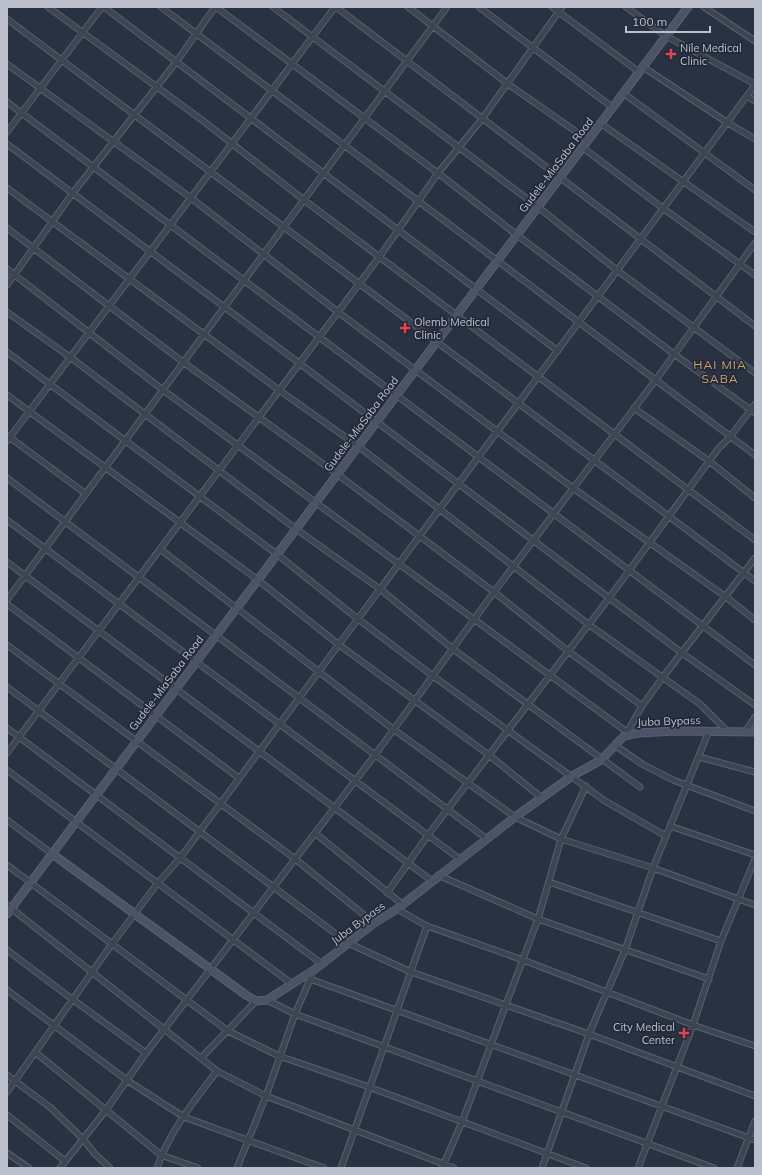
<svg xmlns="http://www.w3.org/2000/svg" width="762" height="1175" font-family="Mulish,sans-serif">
  <rect width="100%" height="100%" fill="#293243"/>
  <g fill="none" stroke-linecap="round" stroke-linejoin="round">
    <g stroke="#59606d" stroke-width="7">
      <path id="minor" d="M48,7L202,120L304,200L755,540
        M104,7L558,351
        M161,7L755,455
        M216,7L438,173L517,235L674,354L755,413
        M273,7L538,207L618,271L755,373
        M336,7L755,326
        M408,7L508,84L588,140
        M479,7L612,107
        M552,7L639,72
        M626,7L666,36L755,84
        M704,7L755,41
        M7,19L755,581
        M7,64L191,198L338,312L573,488L726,597L755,620
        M643,67L728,123L755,139
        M623,93L755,190
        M747,96L755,101
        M7,102L755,665
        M600,123L755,232
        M7,132L102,7
        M7,144L299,363L682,653L755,705
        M582,147L664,209L755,275
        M7,188L279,390L358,446L588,624L700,704L728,732
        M7,228L183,362L337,474L494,592L568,651L642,706
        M7,269L163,390L627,732
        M7,285L72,194L177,61L215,7
        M7,312L70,357L296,529L380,589L453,649L640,787
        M7,352L278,555L358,619L433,676L605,801L666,836
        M7,395L258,580L338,644L489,755L542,798
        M634,408L709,461L755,498
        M8,436L86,494
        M7,441L335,7
        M7,478L487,839
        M7,520L461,860
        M160,549L393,729L515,817L561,839L653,868L755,905
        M7,562L432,881
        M7,600L447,7
        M7,604L239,778
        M7,645L294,858L374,923
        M7,687L348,943L411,972L589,1034L755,1096
        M7,728L322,964
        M746,731L755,717
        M626,734L642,706L663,677L755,558
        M616,746L642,764L673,780L755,811
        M7,753L380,256L438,173L482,119L562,7
        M699,757L755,772
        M7,770L292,984
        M7,820L51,853
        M670,826L755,855
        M315,833L402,904
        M7,865L228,1031L279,1056L369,1087L586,1168
        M438,875L538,919L709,979
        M549,882L721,941
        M387,893L428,835L609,598L718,449L730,437L755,404
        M7,905L217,1071L266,1096L454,1168
        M397,909L427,926L523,960L693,1025L755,1046
        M7,950L72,999L146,1053
        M310,979L755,1140
        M7,990L128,1081L184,1117L324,1168
        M267,1000L295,1014L714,1168
        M35,1052L161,1155L198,1168
        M201,1058L256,1001
        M7,1075L51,1108L83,1139L95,1154L110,1168
        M7,1092L112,944L157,884L180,858L755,85
        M7,1115L65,1161
        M7,1153L29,1168
        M60,1168L106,1110L146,1053L375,755L494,592L655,381L755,243
        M157,1168C169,1132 194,1101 217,1071
        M237,1168L266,1096L295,1014L311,977
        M341,1168L427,926
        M442,1168L462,1122L538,919L561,839L586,786
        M542,1168L589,1034L625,950L653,868L709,731
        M638,1168L693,1025L721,941L755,859
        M737,1168L755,1121"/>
    </g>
    <g stroke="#59606d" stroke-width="9">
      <path id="secondary" d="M51,853L246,995L256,1001L267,1000L314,970L374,923L397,909L515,817L572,776L601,760L624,736L638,733L676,731L755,732
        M7,914L688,7"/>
    </g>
    <use href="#minor" stroke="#3d4553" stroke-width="5"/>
    <use href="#secondary" stroke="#4c5366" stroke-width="7"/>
  </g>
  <g fill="#e0444e" stroke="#222938" stroke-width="1.5">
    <path d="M669 48h4v4h4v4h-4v4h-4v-4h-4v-4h4z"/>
    <path d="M403 322h4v4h4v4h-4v4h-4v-4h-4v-4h4z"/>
    <path d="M682 1027h4v4h4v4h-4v4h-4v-4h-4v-4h4z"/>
  </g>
  <g text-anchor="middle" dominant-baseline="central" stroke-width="3.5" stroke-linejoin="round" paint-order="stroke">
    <g font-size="11" fill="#bbc0cc" stroke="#222938" text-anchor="start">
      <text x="680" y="48">Nile Medical<tspan x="680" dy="13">Clinic</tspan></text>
      <text x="414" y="322">Olemb Medical<tspan x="414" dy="13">Clinic</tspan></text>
      <text x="675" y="1027" text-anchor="end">City Medical<tspan x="675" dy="13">Center</tspan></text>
    </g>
    <g font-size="11" fill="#bbc0cc" stroke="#222938">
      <text transform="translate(556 165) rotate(-53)">Gudele-MiaSaba Road</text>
      <text transform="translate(361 424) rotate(-53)">Gudele-MiaSaba Road</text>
      <text transform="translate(166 683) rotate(-53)">Gudele-MiaSaba Road</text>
      <text transform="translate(669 721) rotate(-2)">Juba Bypass</text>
      <text transform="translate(358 923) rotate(-36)">Juba Bypass</text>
    </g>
    <g font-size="12" letter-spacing="1" fill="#d2a270" stroke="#222938">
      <text x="720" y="364">HAI MIA<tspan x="720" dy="14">SABA</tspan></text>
    </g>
  </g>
  <rect width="762" height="1175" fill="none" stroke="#bbc0cc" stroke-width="16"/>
  <path d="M626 26v6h84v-6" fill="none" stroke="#bbc0cc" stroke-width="2"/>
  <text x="632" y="26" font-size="12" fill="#bbc0cc" stroke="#222938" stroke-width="3" paint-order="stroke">100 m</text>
</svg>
